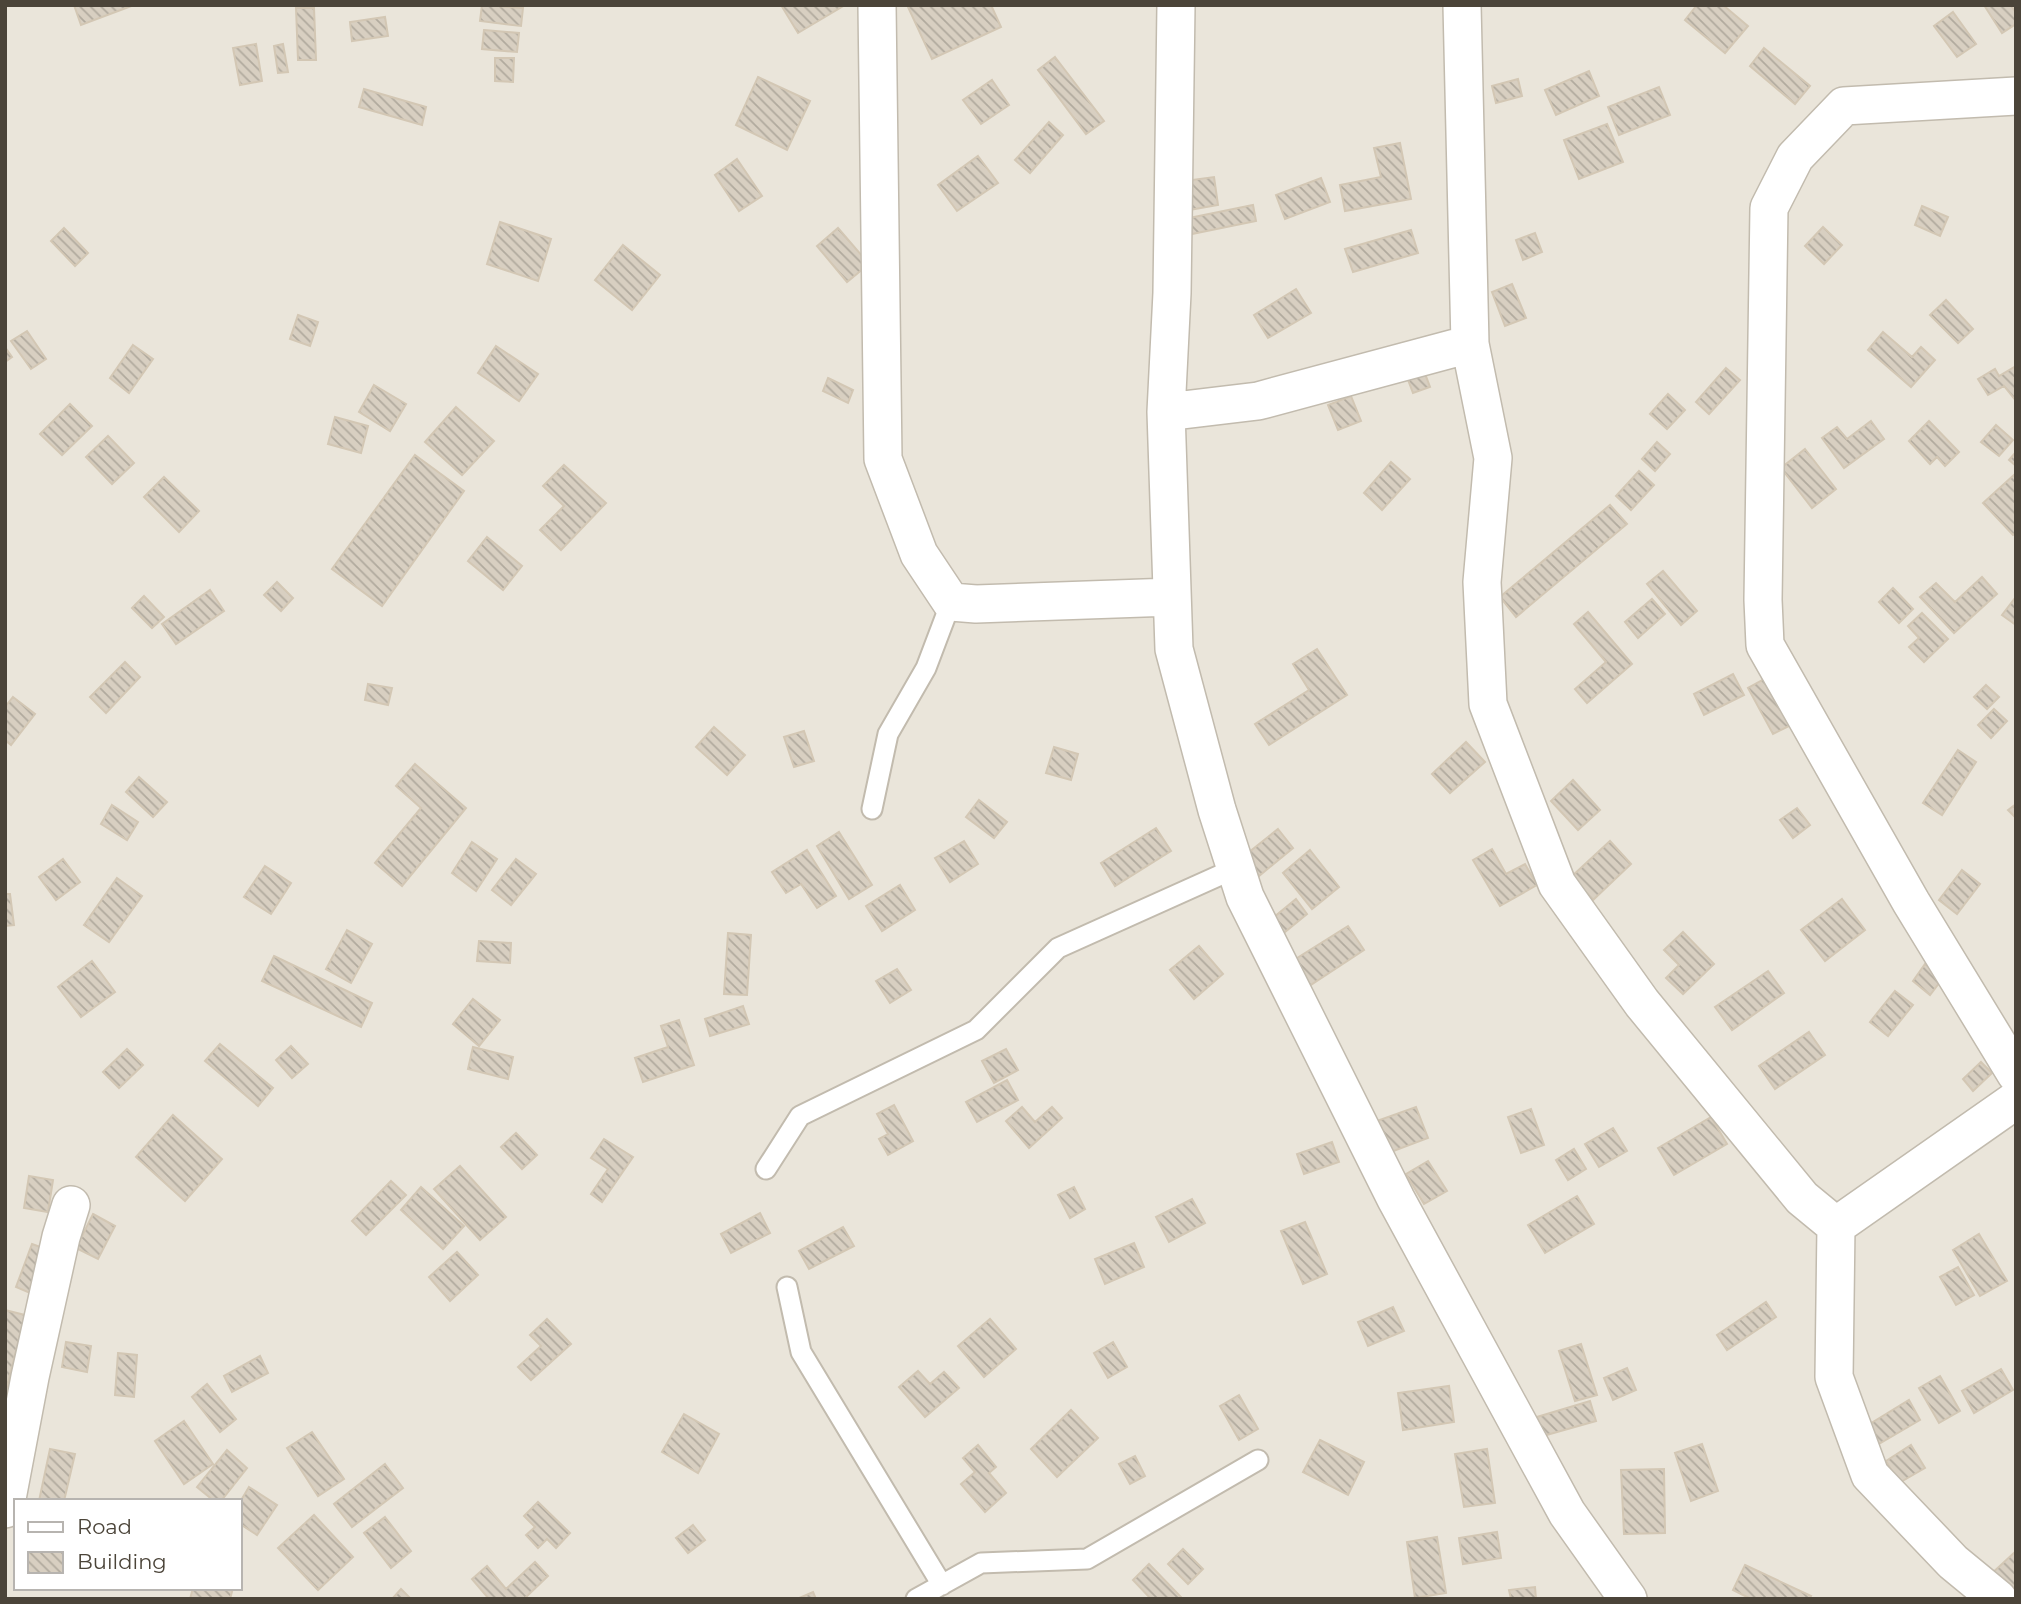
<svg xmlns="http://www.w3.org/2000/svg" width="2021" height="1604" font-family="Montserrat,sans-serif">
  <defs>
    <pattern id="building-back-hatch" width="6" height="6" patternUnits="userSpaceOnUse" patternTransform="scale(1.75)"><rect width="6" height="6" fill="#d8cfc1"/><path d="M-1 5l2 2M0 0l6 6M5-1l2 2" fill="none" stroke="#b1aa9e"/></pattern>
  </defs>
  <rect width="100%" height="100%" fill="#f6f3ec"/>
  <path fill="#eae5da" fill-rule="evenodd" d="M5,5H2016V1599H5ZM16,1501H240V1588H16Z"/>
  <path fill="url(#building-back-hatch)" stroke="#d3c7b4" stroke-width="2" d="M74,5H134L81,25Z
    M482,5L523,8L521,26L480,21Z
    M781,5H845L798,33Z
    M912,5H991L1001,27L932,59L908,7Z
    M1697,5H1723L1748,26L1725,53L1685,20Z
    M1984,5H2011L2016,13V24L2002,33Z
    M296,8H314L316,60H298Z
    M1953,12L1976,44L1957,57L1934,26Z
    M385,17L388,36L352,41L350,22Z
    M484,30L519,33L517,52L482,49Z
    M256,44L262,81L240,85L233,48Z
    M283,44L288,72L278,73L274,46Z
    M1764,48L1810,86L1795,104L1750,66Z
    M1055,57L1104,121L1086,134L1038,70Z
    M495,58H514L513,82L495,81Z
    M1589,71L1599,96L1556,115L1545,90Z
    M758,77L810,101L787,150L736,125Z
    M1518,79L1522,96L1496,103L1492,86Z
    M992,80L1009,105L981,124L963,100Z
    M1659,87L1670,115L1619,135L1608,107Z
    M364,89L426,107L422,125L359,107Z
    M1049,122L1063,135L1030,173L1015,160Z
    M1607,124L1623,162L1579,179L1564,140Z
    M1400,143L1411,199L1345,211L1340,185L1381,177L1374,148Z
    M978,156L998,183L957,211L938,185Z
    M737,159L762,196L739,211L715,175Z
    M1214,177L1218,205L1189,210L1184,181Z
    M1321,178L1330,202L1285,219L1276,195Z
    M1253,205L1256,221L1187,235L1184,219Z
    M1922,206L1948,217L1940,236L1915,225Z
    M500,222L551,239L538,281L487,264Z
    M1823,227L1842,245L1824,264L1805,246Z
    M64,228L88,253L75,266L51,241Z
    M838,228L869,264L847,282L817,246Z
    M1411,230L1418,253L1353,272L1345,249Z
    M1535,233L1542,252L1523,260L1516,240Z
    M623,245L660,275L632,310L595,280Z
    M1512,284L1526,318L1505,326L1492,292Z
    M1296,289L1311,313L1268,338L1254,315Z
    M1946,300L1973,329L1958,343L1930,315Z
    M298,315L318,322L310,346L290,339Z
    M27,331L46,359L31,369L11,341Z
    M1883,332L1912,357L1921,347L1935,360L1911,387L1868,350Z
    M133,345L153,359L129,393L110,378Z
    M496,346L538,374L519,401L478,373Z
    M5,347L12,357L5,362Z
    M1421,363L1430,387L1413,393L1404,369Z
    M2016,366V401L2004,386L1988,395L1978,379L1995,369L1999,376Z
    M1726,368L1740,380L1709,414L1696,402Z
    M828,378L853,390L848,403L823,391Z
    M374,385L406,404L390,431L359,412Z
    M1668,394L1685,410L1667,429L1650,414Z
    M1351,396L1361,421L1338,430L1328,405Z
    M70,404L92,426L62,455L40,434Z
    M456,407L494,441L462,475L425,442Z
    M335,417L368,426L361,453L328,444Z
    M1871,421L1884,439L1844,468L1822,438L1837,427L1847,439Z
    M1929,421L1959,452L1945,466L1937,457L1930,464L1909,441Z
    M1996,425L2013,440L1999,456L1981,442Z
    M108,436L134,463L112,484L86,457Z
    M1657,442L1670,454L1655,471L1642,459Z
    M1805,449L1836,489L1812,508L1781,468Z
    M2016,452V466L2009,460Z
    M415,455L464,491L382,606L332,569Z
    M1391,462L1410,479L1382,510L1364,493Z
    M564,465L606,503L561,550L540,530L564,506L543,486Z
    M1639,471L1654,485L1631,510L1616,496Z
    M2015,474L2016,533L2013,535L1983,503Z
    M164,477L199,511L179,532L144,497Z
    M1610,505L1627,524L1516,617L1500,597Z
    M487,537L522,566L503,590L468,561Z
    M1663,571L1697,611L1681,625L1647,584Z
    M1982,577L1997,594L1954,633L1920,597L1936,583L1955,602Z
    M277,582L293,598L281,611L264,595Z
    M1893,588L1913,609L1899,623L1879,602Z
    M210,590L224,611L176,644L162,624Z
    M144,596L164,617L152,628L132,608Z
    M2015,598L2016,599V625L2002,615Z
    M1652,599L1665,614L1638,638L1625,622Z
    M1588,612L1632,664L1587,703L1575,689L1606,662L1574,624Z
    M1922,613L1948,639L1924,662L1909,647L1919,638L1908,626Z
    M1317,649L1347,695L1269,745L1255,724L1309,690L1293,664Z
    M125,662L140,677L106,713L90,697Z
    M1733,674L1744,695L1704,715L1694,694Z
    M1766,678L1791,725L1773,734L1748,688Z
    M368,684L392,688L388,705L365,700Z
    M1986,685L1999,697L1987,709L1974,697Z
    M13,697L35,714L11,745L5,740V707Z
    M1994,709L2007,721L1991,738L1978,725Z
    M714,727L745,755L727,775L696,747Z
    M804,731L814,761L794,767L784,737Z
    M1466,742L1485,762L1450,793L1432,774Z
    M1054,747L1078,754L1071,780L1046,773Z
    M1958,750L1976,762L1942,815L1923,803Z
    M415,764L466,808L402,886L375,863L421,808L396,786Z
    M139,777L167,802L153,817L126,792Z
    M1573,780L1600,810L1578,830L1551,801Z
    M979,800L1007,822L994,838L966,817Z
    M2016,804V818L2008,810Z
    M112,805L138,822L127,840L101,824Z
    M1797,808L1810,825L1793,838L1780,820Z
    M1156,828L1171,851L1115,886L1101,863Z
    M1278,829L1293,848L1259,876L1243,857Z
    M839,832L872,885L849,899L817,846Z
    M964,841L978,864L950,882L935,858Z
    M1610,841L1631,864L1593,900L1571,877Z
    M472,842L497,859L476,891L452,873Z
    M1492,849L1506,874L1525,864L1537,885L1500,906L1473,860Z
    M807,850L836,896L817,908L801,884L786,893L772,872Z
    M1310,850L1339,887L1312,909L1283,873Z
    M63,859L80,882L56,900L39,877Z
    M516,859L536,874L511,905L492,890Z
    M265,866L291,883L271,914L244,897Z
    M1962,870L1980,884L1957,914L1939,900Z
    M117,878L142,896L109,942L84,925Z
    M900,885L915,910L882,931L866,906Z
    M5,894H10L14,925L5,926Z
    M1296,899L1307,914L1280,936L1268,922Z
    M1842,899L1865,930L1825,961L1801,930Z
    M1348,926L1364,950L1303,990L1286,965Z
    M347,930L372,944L351,983L326,969Z
    M1683,932L1714,964L1683,994L1666,978L1679,965L1664,950Z
    M728,933L751,935L747,995L724,994Z
    M479,941L511,943L510,963L477,961Z
    M1199,946L1223,974L1194,999L1170,970Z
    M274,956L372,1003L361,1027L262,981Z
    M92,961L115,992L81,1017L58,987Z
    M1925,964L1943,978L1930,995L1913,981Z
    M897,969L911,990L890,1003L876,981Z
    M1768,971L1784,993L1732,1030L1715,1007Z
    M1895,991L1913,1005L1888,1036L1870,1022Z
    M473,999L500,1020L479,1046L453,1024Z
    M743,1006L749,1024L710,1036L705,1019Z
    M679,1020L694,1065L643,1082L635,1058L668,1047L661,1026Z
    M1809,1032L1825,1055L1775,1089L1759,1066Z
    M220,1044L273,1088L258,1106L205,1061Z
    M291,1046L308,1064L292,1078L276,1060Z
    M473,1047L513,1057L508,1079L468,1069Z
    M127,1049L143,1065L119,1088L103,1072Z
    M1006,1049L1018,1070L994,1083L982,1061Z
    M1981,1062L1992,1073L1973,1091L1963,1079Z
    M1007,1080L1018,1100L977,1122L966,1102Z
    M894,1105L913,1141L888,1155L879,1139L888,1134L877,1114Z
    M1022,1107L1035,1122L1052,1107L1062,1118L1029,1148L1006,1121Z
    M1416,1107L1428,1138L1383,1155L1371,1123Z
    M1531,1109L1544,1145L1521,1153L1508,1117Z
    M173,1115L222,1159L185,1201L136,1157Z
    M1711,1117L1727,1144L1674,1175L1658,1148Z
    M1613,1128L1627,1151L1599,1167L1585,1144Z
    M516,1133L537,1155L522,1169L501,1147Z
    M604,1139L633,1157L602,1202L591,1194L608,1169L591,1158Z
    M1332,1142L1339,1162L1304,1174L1297,1154Z
    M1574,1149L1586,1169L1568,1180L1556,1160Z
    M1428,1161L1447,1191L1424,1204L1406,1174Z
    M460,1166L506,1217L480,1240L434,1189Z
    M29,1176L53,1180L48,1212L24,1208Z
    M391,1181L406,1195L366,1235L352,1221Z
    M421,1187L464,1226L443,1249L401,1210Z
    M1074,1187L1085,1209L1070,1218L1058,1195Z
    M1577,1196L1594,1224L1545,1253L1528,1225Z
    M1192,1199L1205,1223L1169,1242L1156,1217Z
    M760,1213L770,1233L731,1253L721,1234Z
    M93,1214L115,1226L98,1259L76,1248Z
    M1305,1222L1327,1274L1303,1284L1281,1231Z
    M843,1227L854,1246L809,1269L799,1251Z
    M1979,1234L2007,1281L1980,1296L1953,1250Z
    M1134,1243L1144,1267L1105,1284L1095,1259Z
    M32,1244L46,1249L30,1293L16,1287Z
    M457,1252L478,1275L450,1301L429,1277Z
    M1958,1267L1974,1295L1956,1305L1940,1277Z
    M1766,1302L1776,1317L1727,1350L1717,1335Z
    M1393,1307L1404,1331L1368,1346L1358,1322Z
    M5,1310L25,1315L5,1395Z
    M547,1319L571,1344L531,1380L518,1367L541,1346L530,1335Z
    M990,1319L1016,1349L984,1377L958,1346Z
    M66,1342L91,1346L87,1372L62,1367Z
    M1113,1342L1127,1367L1108,1378L1094,1353Z
    M1581,1344L1597,1395L1575,1401L1559,1351Z
    M118,1353L137,1355L134,1397L115,1395Z
    M260,1356L268,1373L232,1392L224,1376Z
    M1627,1368L1636,1390L1613,1400L1604,1378Z
    M2001,1369L2013,1390L1974,1413L1962,1391Z
    M918,1371L930,1384L944,1372L959,1388L925,1417L899,1387Z
    M1940,1376L1960,1411L1939,1423L1919,1388Z
    M207,1384L236,1419L220,1432L192,1397Z
    M1449,1386L1454,1422L1403,1430L1398,1393Z
    M1239,1395L1258,1429L1239,1440L1220,1406Z
    M1909,1400L1920,1420L1879,1444L1868,1425Z
    M1590,1401L1596,1421L1543,1436L1537,1417Z
    M1071,1410L1098,1438L1057,1477L1031,1449Z
    M684,1414L719,1434L698,1473L662,1452Z
    M184,1421L213,1464L184,1484L155,1441Z
    M312,1432L344,1479L318,1496L287,1448Z
    M1320,1440L1364,1462L1348,1495L1303,1472Z
    M1702,1444L1718,1491L1691,1501L1675,1453Z
    M978,1445L996,1467L989,1473L1006,1493L985,1512L961,1484L975,1472L963,1458Z
    M1911,1445L1925,1468L1899,1483L1886,1461Z
    M50,1449L75,1454L64,1501H39Z
    M1487,1449L1495,1503L1464,1507L1455,1454Z
    M227,1450L247,1468L221,1501H214L197,1487Z
    M1135,1456L1145,1476L1130,1484L1119,1464Z
    M385,1464L403,1488L352,1527L334,1504Z
    M1664,1469L1665,1533L1624,1534L1621,1470Z
    M249,1487L277,1505L257,1535L240,1524V1502Z
    M538,1502L570,1533L556,1548L547,1539L538,1548L526,1535L535,1527L524,1516Z
    M314,1515L353,1557L318,1590L278,1548Z
    M385,1517L411,1551L391,1568L364,1533Z
    M693,1525L705,1540L688,1553L676,1538Z
    M1497,1532L1501,1558L1463,1564L1459,1538Z
    M1437,1537L1446,1593L1415,1598L1407,1542Z
    M1183,1549L1203,1569L1188,1584L1168,1564Z
    M2016,1551V1590L2010,1596L1990,1575Z
    M535,1562L548,1576L524,1599H489L472,1579L487,1566L506,1589Z
    M1149,1564L1181,1597L1178,1599H1151L1133,1580Z
    M1745,1565L1811,1596L1809,1599H1751L1733,1590Z
    M1535,1587L1536,1599H1511L1509,1590Z
    M193,1588H233L230,1599H190Z
    M401,1589L411,1599H392Z
    M813,1592L816,1599H797Z"/>
  <g fill="none" stroke-linecap="round" stroke-linejoin="round">
    <g stroke="#c2bbae" stroke-width="23">
      <path id="service" d="M872,809L888,734L926,668L951,602
        M766,1169L800,1116L976,1030L1058,948L1236,868
        M787,1287L801,1352L942,1585
        M916,1599L981,1563L1087,1559L1258,1460"/>
    </g>
    <g stroke="#c2bbae" stroke-width="40">
      <path id="minor" d="M877,5L883,459L919,554L951,602L976,604L1172,597
        M1176,5L1172,293L1166,412L1174,649L1217,810L1245,897L1396,1199L1567,1513L1628,1599
        M1462,5L1470,344L1493,458L1482,582L1488,704L1557,884L1642,1003L1802,1198L1836,1226
        M2016,96L1844,106L1795,157L1769,208L1763,600L1765,645L1911,902L2016,1074
        M1166,412L1258,401L1470,344
        M1836,1226L1834,1377L1870,1475L1953,1562L1998,1599
        M1836,1226L2016,1100
        M5,1509L30,1377L61,1237L71,1205"/>
    </g>
    <use href="#service" stroke="#fff" stroke-width="19"/>
    <use href="#minor" stroke="#fff" stroke-width="37"/>
  </g>
  <rect width="2021" height="1604" fill="none" stroke="#4b4439" stroke-width="14"/>
  <rect x="14" y="1499" width="228" height="91" fill="#ffffff" stroke="#b7b4b0" stroke-width="2"/>
  <rect x="28" y="1522" width="35" height="10" fill="#ffffff" stroke="#b7b4b0" stroke-width="2"/>
  <text x="77" y="1534" font-size="21" fill="#4b4439">Road</text>
  <rect x="28" y="1552" width="35" height="21" fill="url(#building-back-hatch)" stroke="#b7b4b0" stroke-width="2"/>
  <text x="77" y="1569" font-size="21" fill="#4b4439">Building</text>
</svg>
